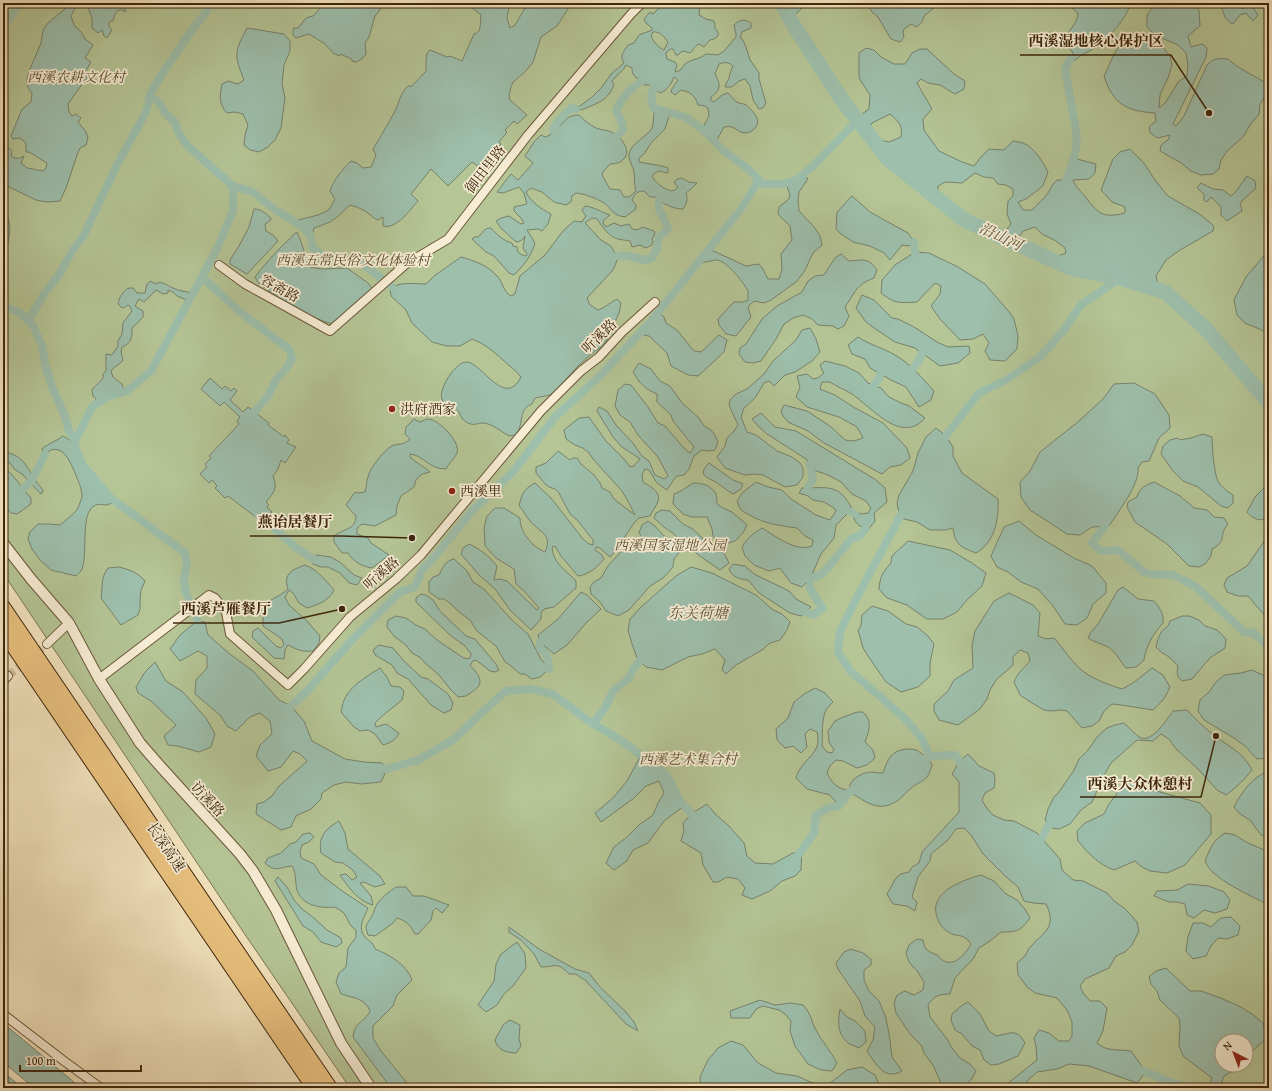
<svg xmlns="http://www.w3.org/2000/svg" width="1272" height="1091" font-family="'Gentium Book Plus','Noto Serif SC',serif">
  <rect width="100%" height="100%" fill="#f3e4be"/>
  <filter id="stains"><feTurbulence type="fractalNoise" baseFrequency=".005" numOctaves="4"/><feColorMatrix values="0 0 0 0 .2 0 0 0 0 .09 0 0 0 0 .02 0 0 0 .5 -.17"/></filter>
  <radialGradient id="worn" r=".72"><stop offset=".6" stop-color="#630" stop-opacity="0"/><stop offset="1" stop-color="#630" stop-opacity=".3"/></radialGradient>
  <path fill="#b5c596" stroke="#797652" fill-rule="evenodd" d="M3,3H1269V1088H350L246,936L3,573ZM1222,1041H1246V1065H1222Z"/>
  <path fill="#9dbfac" stroke="#77826c" fill-rule="evenodd" d="M72,3H125L124,8L126,11L125,12L122,10H118L115,14L113,21H110C108,25 109,27 112,30L107,38L104,36L102,30L98,33L92,28V18L87,5L81,3L77,4L71,16L74,25L82,33L85,39L93,45L85,58L91,62L84,74L88,76L68,104L69,112L72,116L76,114L81,118L78,122L86,132L88,138L86,145L80,148L77,155L66,188L60,201L47,202L36,200L3,184V156L5,154L6,149L9,148L12,151L11,156C16,159 19,159 24,156L21,163L27,168L43,171L46,168L47,163L29,152H26V143L20,138L13,139L11,136L22,109L31,102L32,93L28,88L27,80L29,71L41,43L43,30L48,23Z
    M325,3H379L380,10L375,16L369,37L365,43L366,54L362,59L356,62L352,61V59L340,54L339,56L333,53L325,44L309,34L296,38L293,35V31L294,28H298L306,18L313,16Z
    M466,3H510L507,18L510,28L515,25L528,3H570L568,9L557,26L541,37L533,62L525,72L513,82L511,87L509,95L510,100L527,115L517,124L514,121L505,130L507,132L499,142L501,144L485,162L486,163L483,166L481,165L479,167L472,162L448,186L431,169L411,194L418,201C411,209 396,230 383,226V217L378,220C373,218 372,216 369,214C363,209 357,207 350,205L336,218L330,222L314,228L313,232L310,235L303,227L294,221L318,215L329,210L335,199L330,191C334,179 342,170 351,161L357,163L363,168L371,167L376,155L373,149C381,136 388,124 395,111C400,101 400,93 408,86H412L426,71V60L427,53L430,50L447,57L450,56L462,61L474,34C482,33 480,22 481,15Z
    M664,3H700L699,15L706,19L714,21L715,24V28L718,32V36L714,39L710,40L704,47L699,44C693,47 694,51 689,53L685,51L681,52L678,55H676L673,49H670L666,53L667,59L675,62L677,65L675,72C681,71 682,68 685,64C691,59 701,59 706,54L718,55L724,51L736,37V34L734,25C740,20 743,18 751,23V28L742,32L740,38L743,40L746,47L750,60L759,73V79L766,103L763,108L759,109L753,100L750,86L745,79L739,81L732,87H725C726,83 728,81 729,78C730,73 731,70 733,66C729,62 724,62 719,64L715,74C721,85 721,90 711,97V100L714,102L722,95L728,93C731,96 734,100 737,102C739,104 743,103 746,105C753,111 764,122 753,130C751,132 747,133 744,133C735,131 736,125 724,127L716,142L702,129L709,116L708,108L705,106L698,105C695,95 690,92 681,90L675,95L671,92C672,87 676,84 678,80L674,77C671,84 668,90 660,93L649,85H644C639,77 632,79 632,68L626,65C623,72 616,75 612,81L614,85C609,97 603,101 591,106C585,108 582,111 576,109L592,97L602,87L611,74L624,63C619,56 624,51 628,45L634,43L639,35L652,30V28L646,23L644,19L650,12L653,14ZM653,32C660,31 664,37 668,42L664,50C658,47 653,42 651,35Z
    M782,3H809H807L790,20Z
    M872,3H935L934,8L924,16C923,21 921,24 916,27L911,24L904,29L903,32L904,37L900,42L891,39L878,17L872,12L870,8Z
    M1066,3H1131C1125,20 1111,36 1096,47C1090,52 1081,54 1075,60L1070,59L1073,53L1065,43C1067,28 1077,27 1078,13Z
    M1152,3H1190L1199,10L1200,26L1188,36L1191,47L1202,44L1207,48L1206,57L1173,124L1176,126L1184,116L1207,65C1213,58 1220,58 1228,59C1241,71 1255,75 1268,85L1267,94L1260,104L1259,114L1250,125L1243,137L1227,151L1221,160L1219,169L1213,174L1201,175L1191,171L1181,163L1160,151L1161,145L1168,140L1170,135L1158,138L1150,133L1149,127L1156,121L1155,113C1126,111 1113,104 1104,76C1115,54 1116,40 1143,34L1160,44L1170,56L1172,65L1168,78L1160,95L1159,108L1166,102L1178,82L1187,76L1188,65L1186,53L1178,45L1155,35L1147,27V15L1152,8Z
    M1221,3H1235L1243,9L1248,4L1254,9L1258,15L1253,21L1246,13L1240,15L1233,24C1224,20 1223,12 1221,3Z
    M247,28L284,34L290,41V51L284,65L282,84L285,98L281,128L275,140L268,147L259,152L250,150L244,145L245,135L248,125L243,114L235,112L227,113C218,103 220,96 222,84L228,81L238,84L244,80C234,54 234,53 247,28Z
    M866,48L874,50L881,57L894,64H905L912,53L920,49H927L954,74L965,81L964,89L955,94L940,85L928,83L921,79L917,83L932,109L923,119L924,130L939,151L962,162L974,166L981,157L989,149L1004,150L1013,141C1016,142 1020,142 1023,143C1034,147 1043,162 1048,172L1043,186L1026,199L1018,202L1023,210H1032C1037,204 1044,199 1048,193C1051,188 1052,184 1057,180H1066L1073,158L1096,164L1095,173L1089,179L1073,180C1076,187 1079,190 1084,195C1098,213 1101,219 1125,213V207L1112,202L1101,190L1113,159L1120,152L1130,149L1144,163L1155,180L1168,196L1201,215L1214,226L1213,231L1180,250L1166,260L1156,276L1159,290L1120,278L1070,268L1053,260L1058,256L1066,253L1065,248L1056,241L1042,234L1035,227L1023,231L1019,237L1024,247L1003,234L1011,224L1007,214L1008,201L1013,196V189L1006,185L998,184L993,178L984,177L975,173L962,183L945,182L938,186L937,198L888,159L874,142L879,140L889,142L901,137C903,125 898,121 890,114L872,123L867,133L854,115L862,114L869,109L870,95L859,78V53Z
    M655,109L670,113L665,129L651,143L644,154L639,158V162L662,166L668,168V173L658,171L652,176C656,184 663,188 671,191L675,190L678,187L674,182L677,179L682,178L689,182L697,183L691,189L686,193C688,200 687,203 683,209C673,209 663,204 656,197H650L644,191C637,191 635,194 632,200L636,205V209L625,217C611,215 614,210 604,203C596,198 585,194 576,193L572,196L571,202L566,205L554,202L542,192L531,188L526,192C531,202 541,209 551,214L548,224L542,231L538,229L527,230L535,243C531,257 523,266 514,275L509,273L494,256L486,252L472,239L475,237H478C484,232 483,228 491,228C496,234 504,241 512,243L513,246L517,247L518,252L522,255L526,256L527,254L523,248L525,236L522,240L518,242L515,241L501,228L496,221L501,218L509,216L521,224L524,223L521,218L514,211V207L527,204L524,193L519,187L503,193L497,192L511,174L518,180L533,163L525,156L534,142L541,135L545,137L550,135L556,126H560C566,119 569,115 579,115C585,121 589,124 596,128C601,130 607,130 611,132C620,135 632,150 624,159C620,163 615,164 610,164L603,172L602,175L610,189L620,190L624,197H629L636,191C634,185 635,178 634,172C633,166 628,160 629,154C631,143 647,137 652,128C654,122 653,115 655,109Z
    M803,174L808,179L799,192L798,201L799,211L814,227L820,236L822,245L813,253L804,272L796,282L771,300L764,303L754,301L748,307L751,317L736,336L726,334L719,325L718,319L734,302H743L748,300V291C743,282 728,262 717,260C714,260 702,263 698,263L709,249L746,266L759,264C764,269 765,274 768,279H779L782,269L781,254L792,240L790,226L778,214L779,207L789,199L790,195L786,183L796,180Z
    M1247,176L1255,181L1256,188L1240,203L1242,211L1227,221L1221,215V207L1211,197L1207,202L1204,200V194L1197,188L1201,183L1213,189L1223,190L1231,196C1238,191 1241,183 1247,176Z
    M852,196L870,212L908,233L914,242L909,246L902,245L890,260L884,253L870,246L853,242L841,234L836,229L837,212Z
    M585,206C594,207 601,212 610,215L604,220L603,223L606,227L614,223L621,226L629,224L632,229L637,230L643,227L654,231L655,234L652,239L653,241L652,245L646,248L640,245L632,247L630,241C625,240 622,240 618,239C609,237 602,226 597,219L592,218L585,223L601,240L611,246L618,258L613,270L587,298L590,305L598,310C605,308 610,302 617,299L621,303L619,313L614,324L608,331V338L602,347L596,350L579,365L557,389L550,395L535,398L532,404C520,409 523,417 520,426C520,429 517,433 515,435L509,436C500,431 493,424 483,423C478,423 474,426 468,423C460,420 461,411 454,407C452,405 448,405 445,404C444,403 443,401 442,399C438,389 456,361 467,362C482,363 505,409 521,377C516,370 509,366 503,360C493,351 485,344 472,339L460,346H447L432,342L412,323L406,310L391,296L390,289C399,281 415,284 426,284L434,276L461,257C475,261 487,265 497,276C503,282 503,292 511,296L515,294L520,276L545,255L563,231L574,221L582,222L583,220L586,216L582,210Z
    M3,208C13,221 11,240 3,254Z
    M254,209C261,209 265,213 271,218L270,221L265,224L266,231L273,235L278,241L247,274L230,264V260L239,246L249,227Z
    M297,232C303,244 304,255 310,267L322,269L347,268L368,283L373,290L333,324C309,318 288,304 268,290C262,285 259,285 255,277C264,265 274,254 285,243C290,240 292,235 297,232Z
    M1268,251L1269,252V333L1245,323L1237,315L1234,300L1246,277Z
    M915,252L929,253L958,267L985,284L1010,313L1014,319L1018,336L1017,349L1005,361L990,360L985,351L989,343L983,334L973,339L960,340L940,319L931,306L940,294L941,286L935,283L917,302C900,303 895,304 881,293L882,280L895,265Z
    M841,254L849,261C863,260 868,257 877,270L874,278C864,282 860,284 854,293C851,298 848,302 845,307L849,316L844,326L838,329L833,326L818,325L812,319L803,315L793,318L784,324L776,339L761,361L753,363L745,362L739,354L740,348L746,344L762,319L777,306L802,292L808,281L815,276L824,275L835,258Z
    M151,281L155,284C162,280 166,285 173,288C179,291 187,292 194,293L189,301L177,296L173,292L168,290V293L163,294L156,290L144,302L139,299L135,306L143,311V317L132,328C132,337 132,343 122,347L121,352L123,360C120,365 114,366 111,371L113,377L122,384L125,392L107,397L95,405L96,399L93,396L92,390C95,385 100,383 103,378V374L106,371V354L112,355L118,346V341L122,334L123,323L132,311L130,306L128,305L124,308L121,307L118,304C119,297 123,291 129,288H133L137,293H145L147,284Z
    M862,295L874,300L892,318L898,319L914,327L937,342L948,347L969,346L970,353L958,363L940,366L915,348L895,342L874,328L866,322L856,308Z
    M659,312L664,317L666,323L677,330L694,351L701,352L719,335L727,340L724,352L698,376L688,375L671,366L667,353L649,336L640,334Z
    M810,328L816,339L820,352L812,361L795,372L785,375L774,386L769,381L764,383L755,398L744,408L741,417L747,432L756,435L777,451L792,457L800,463L803,468V477L797,485L785,487L763,475L755,474L745,475L725,468L717,457L725,446L727,438L734,431L738,425L729,405L730,400L736,394L747,389L764,374L773,361L796,340L802,330Z
    M858,337C870,345 883,348 895,355C911,364 922,378 934,391L931,400L919,407L906,387L891,380L870,368L865,359L852,354L848,345Z
    M825,361L845,366L859,373L868,383L881,388L889,397L899,402L909,406L925,418C902,445 872,408 852,394C844,389 837,387 830,382H822L820,389L835,395L855,408L883,423L907,448L910,458L901,465L890,467L882,474L854,459L824,443L808,431L788,422L783,416L781,411L784,405L807,411L830,426L845,440L854,441L863,438L857,427L839,417L807,407L796,397L800,387L797,376L807,374L813,379L818,378L824,373L822,370L820,365Z
    M639,363L651,369L660,381L670,386L682,403L699,418L704,426L711,430L715,435L718,442L715,450L708,451L702,450L694,456L689,469L684,475L677,476L674,479L667,490L657,483L649,470L645,469L642,475L643,482C650,486 661,492 658,501C657,506 652,511 650,516L639,518L634,523L616,550L610,557L600,548L596,547L595,550L601,554L604,559C598,567 588,575 578,576L561,556L555,546L552,547C553,564 566,570 576,581V588L554,607L544,609L541,613V619L531,630L510,610L495,589L479,575L461,554L463,548L469,544C480,549 489,556 497,566L494,580L500,579L507,581L537,610L539,608L524,591L516,584L514,569L496,558L485,546L484,528L487,516L495,508H504L520,518C520,532 531,546 545,552C552,536 543,534 533,524C528,520 524,511 519,506C522,493 523,490 535,483L551,498L583,539L589,544L593,545V540L578,521L570,514L559,493L555,489L549,487L545,484L536,473V467L546,463L558,451L570,460L573,458H577L581,464L594,475L600,483L602,488L610,492L614,499L635,515L629,503L622,491L593,459L589,453L583,448L575,445L566,439L564,430L579,418L589,417L606,441L625,460L630,467L634,466L640,459L622,447L613,437L597,411L599,407L607,411L616,425L633,443L642,456L649,461L655,475L664,479L668,476L658,457L638,435L630,422L620,415L615,406L618,390L625,384L631,385L648,407L658,423L665,426L684,448L690,453L694,447L673,421L671,415L657,402V394C645,389 640,384 633,372Z
    M210,378L222,389L225,386L231,391L234,388L237,391L230,400L243,412L248,407L269,423L268,425L284,437L285,435L289,440L287,443L296,447L285,463L281,460L278,469L273,476C278,489 274,492 266,502L269,505L267,507L272,512L268,516H266L261,521L228,496L225,498L215,488L217,486L212,480L209,483L200,474L207,467L205,464L211,458L209,456L239,424L237,421L240,417L224,402L220,406L201,389Z
    M1134,383L1155,394L1169,415L1170,428L1159,438L1149,461L1142,462L1138,468C1140,484 1118,512 1109,526L1092,527L1080,535L1067,534L1030,510L1021,497L1020,482L1030,471L1040,452L1079,421L1103,399L1114,384Z
    M761,413L775,427L796,431L876,480L885,488L887,502L874,513L875,521L868,530C860,527 855,524 853,515L857,512L861,514L868,513L871,508L866,501L852,494L841,482L828,475L814,470L806,459L767,434L758,426L752,419Z
    M414,419L420,422C423,421 426,419 429,419C439,420 461,442 457,453C456,457 448,464 446,469C428,469 425,456 410,454V457C416,463 425,467 430,472L422,474L416,480L414,487L401,496L397,506L396,515L375,526L362,524L357,528V534L368,538L371,543L389,555L372,568C361,566 354,562 348,553H342L334,542V536C344,528 356,530 356,516L346,505L355,492L359,493L365,492C367,486 366,482 368,477C369,469 384,451 390,447C398,442 402,447 410,439L405,434L406,427Z
    M936,428L946,436L953,447V456L962,473L998,499C999,519 995,542 976,553C961,547 955,545 953,528L945,530H930L917,522L900,518L897,503L899,495L913,471L918,453L926,437Z
    M1203,434L1212,437C1212,446 1214,476 1219,483C1223,488 1228,492 1233,495V503L1228,508L1221,506L1198,487L1183,481L1173,471L1161,454L1163,446L1170,440L1178,438L1180,440L1191,438Z
    M63,436L74,443L82,464L115,502C113,503 109,504 106,505C102,505 98,503 94,506C80,514 88,554 82,569C81,572 78,574 76,576L51,570L40,560L32,549L28,539L30,532L38,524H49L60,525C64,522 76,512 78,508C79,505 81,500 82,497C82,489 78,480 75,473C70,461 61,440 45,454L43,453L42,449C47,444 57,441 63,436Z
    M9,453C24,457 28,469 36,481C38,485 41,486 43,491L41,494L22,474L14,469L10,463L3,458V457Z
    M709,463L733,480L743,484L741,489L733,494C726,490 721,485 714,481C710,479 707,478 703,474L704,469Z
    M3,468C13,472 22,489 31,498V504L17,514L11,513L3,504Z
    M756,482L768,487L782,490L791,499L816,515L830,520L836,511L834,508L824,502L813,500L808,496L799,493L802,488C828,488 839,483 852,509L836,525L834,538L821,554L810,579L802,587L791,583L780,568L769,571L754,565L745,556L742,547C747,538 754,533 762,528C777,537 795,552 812,546L813,540L805,536L797,528C775,525 759,523 740,509L737,501L743,492Z
    M1154,482L1180,496L1194,508L1207,510L1214,517L1224,518L1228,524C1218,535 1228,541 1212,549L1211,556L1205,564L1199,567L1189,566L1167,544L1135,522L1127,507L1128,502L1137,497C1139,488 1146,485 1154,482Z
    M693,483C702,483 711,485 716,494C717,497 717,501 717,504L725,509L732,512L747,525L743,533L735,541L725,544L718,542L713,536L712,529L707,517H692L683,514L673,504L674,494C681,492 686,487 693,483Z
    M1265,487L1269,488V516C1261,523 1253,519 1247,512L1255,497Z
    M662,510L670,511L683,524L693,529L704,540L714,543L725,555L729,563L720,570L697,554L691,548L681,542L673,533L665,528L654,518L656,513Z
    M648,521L655,526L663,535L674,542L681,550L674,559L673,567L663,578L650,586L629,610L618,616L606,611L600,602L591,594L590,587L594,582L601,578L608,566L618,555L625,548L635,542L640,543L645,541L639,533L642,525Z
    M1019,521L1036,535L1074,558L1092,566L1106,583V593L1093,604L1087,618L1077,625L1065,624L1053,606L1038,589L1021,582L1008,572L997,567L991,556L1004,527Z
    M1269,539V618L1266,617L1248,596H1238L1227,592L1224,585L1227,578L1247,566L1265,540Z
    M908,541L950,550L972,563L986,573L982,586L967,600L957,612L943,619H927L907,605L887,598L879,589C880,576 883,572 891,563L892,556Z
    M317,555L331,557L341,563L354,575L362,578L357,585L349,583L340,573L328,567H321L313,564L311,560Z
    M454,559L467,571L473,582L484,589L512,620L528,634L541,659L549,669L540,677L532,679L525,674H520L510,665L505,662L496,646L477,631L470,620L458,611L451,604L444,599H439L429,592V582L433,577L439,575C443,567 445,561 454,559Z
    M733,564L745,566L754,574L789,591L796,599L811,607L801,616L790,613L759,593L748,580C739,579 733,578 729,569Z
    M305,565C317,569 326,581 334,590C329,601 317,605 307,608L299,603L293,593L289,590L285,597L289,605L306,620L320,636L319,643L313,651C303,652 297,650 288,645L285,650L284,659L274,658L252,637L253,631L258,628L276,646L281,648L284,645L282,639L263,626V617L260,608C269,599 278,598 288,589C283,573 292,570 305,565Z
    M119,567C130,570 137,572 145,581L141,590L140,599V609L138,615L121,625L101,598C103,585 100,579 108,568Z
    M691,567L712,573L756,595L773,610L782,614L790,622L787,630L780,640L770,643L762,650L736,665L726,674L722,670L725,660L715,649L702,654L688,657L662,670L646,667L637,658L632,644L628,630L630,619L641,607L676,576Z
    M1123,587L1138,599L1154,601C1160,608 1164,614 1163,623C1153,634 1146,646 1144,660L1136,667L1126,668C1120,661 1115,650 1106,646C1100,643 1094,642 1088,638L1091,632L1098,624L1118,590Z
    M581,592L587,595L601,609L586,623L567,645L554,654L540,642L538,635L558,619Z
    M1009,593L1033,605L1040,613L1038,636L1046,639L1054,638C1064,649 1072,663 1084,672C1095,680 1110,685 1122,689L1133,683L1152,668L1163,675L1170,687C1166,697 1161,703 1153,710C1139,708 1125,705 1112,704L1104,711L1099,721L1092,726L1082,728L1067,711L1061,710L1053,711L1044,710L1032,703L1020,695L1014,682C1018,672 1023,669 1030,661L1028,653L1020,650L1013,657V665L996,680L990,690L987,699L980,709L958,725L939,720L934,711V704L948,691L954,680L973,668L972,645L975,631L994,601Z
    M421,594L426,595L433,600L440,611L466,636L475,639L496,664L499,670L495,672L490,671L476,660L473,661L470,665C475,671 485,680 477,688C474,691 470,693 466,696L458,697L451,690L439,675L425,663L421,658L412,653L406,645L395,637L387,627L388,620L396,616L406,618L416,625L425,629L437,640L462,657L467,659L470,658L471,654L465,646L450,635L416,602V598Z
    M872,606L888,611L906,624L917,627L928,636L934,644L930,663V676L918,687L901,692L886,682L872,662L863,648L858,630L861,626L862,615Z
    M1182,616H1189L1199,620L1205,626L1217,630L1226,639L1225,648L1210,658L1192,679L1182,681C1176,676 1177,673 1178,666C1176,664 1173,660 1170,658C1164,653 1162,654 1156,647C1157,642 1159,635 1162,631C1167,626 1167,629 1170,621Z
    M197,621L205,622L208,635L231,655L253,671L279,700L291,706L304,721L312,741L345,759L364,762L382,763L387,769L381,782L361,784L346,782L334,785L322,793L321,799L311,809L296,816L291,827L281,830L256,814L257,804L264,802L272,796L279,786L307,761L300,754L293,751L281,767L268,771L256,756L260,745L272,734L270,721L260,713L250,717L236,731L227,726L220,715L195,694L196,680L207,668V656L198,651L180,661L170,649L180,635Z
    M379,645L393,648L403,660L421,677L428,679L448,694L453,703L451,710L444,713L431,705L408,679L397,673L392,665L375,655L373,650Z
    M155,662L166,681L183,692L206,718L215,734L211,747L199,752L178,746L168,745L164,736L176,725L151,701L138,693L136,687L145,672Z
    M380,668L387,677L391,686L400,687L404,691L402,700L381,717L375,723L376,727L386,724L399,733C396,740 390,743 383,745L375,734L368,730L360,731L353,726L341,712C344,688 362,680 380,668Z
    M1252,670L1263,675L1269,674V758L1257,759L1245,746L1234,738L1204,720L1198,711L1200,700L1209,692L1216,682L1224,675L1241,673Z
    M815,688L825,693L833,702C831,704 828,707 826,710C821,720 823,735 822,746L827,752L832,753L834,750L829,742L828,731L835,721L841,718L857,712H863C873,721 869,731 865,742L873,750L875,758L867,765L857,768L843,761L836,760L830,766L827,773C833,785 837,788 850,791C850,789 849,787 850,785C852,778 864,772 871,772C875,772 878,773 883,773C885,767 887,761 891,756C897,749 911,747 918,751C923,754 928,759 932,764C928,782 923,779 911,788C906,792 902,798 897,801C879,813 866,802 850,792L839,806L830,795L807,789L796,778C802,757 823,755 817,732L810,729L805,734L807,747L801,753L793,746L785,748L777,740L776,729L788,718L794,702L804,694Z
    M1187,710C1194,717 1202,726 1210,732C1225,745 1243,751 1252,770C1244,780 1236,788 1226,795L1217,790L1198,769L1176,749L1169,739L1161,734L1153,741L1137,740L1111,763L1103,777L1092,802L1081,810L1070,824L1059,829L1052,828L1045,820L1048,809L1054,797L1059,792L1074,770L1079,759L1088,750L1098,736L1107,728L1115,725L1124,723C1129,727 1135,735 1141,738C1153,742 1167,719 1173,711Z
    M968,754L979,766L994,773L995,780L994,788L985,793L982,800L986,807L993,815L1004,820L1014,821L1037,833L1060,859L1062,870L1073,880L1083,881L1107,893L1114,901L1124,908L1130,914L1137,922L1139,931L1132,945L1125,952L1116,956L1109,968L1085,979L1080,986L1083,993L1090,1001H1100L1107,1008L1103,1031L1097,1043C1107,1052 1118,1049 1131,1051L1146,1072L1137,1083L1089,1066L1069,1064L1057,1069L1037,1072L1027,1081L1026,1088H1002L1037,1060L1036,1046L1034,1038L1039,1030L1049,1033L1059,1041H1069L1072,1036V1022L1067,1010L1057,998L1035,993L1027,987L1018,975L1017,963C1019,961 1022,959 1024,957C1027,953 1028,949 1031,946C1045,931 1057,927 1046,904L1033,903L1024,901L1018,887L1005,876L983,854L971,835L964,828L956,829L948,840L931,854L930,861L918,877L912,897L917,902L915,911L907,906L893,904L887,894L896,878L901,874L909,872L912,867L919,863L922,852L959,812V782L952,774L959,762Z
    M641,755L667,775L679,799L684,806L664,821L648,843L633,850L627,861L614,870L606,863L614,847L627,837L639,825L653,815L658,803L664,793L659,781L646,786L634,798L601,822L595,813L613,798L627,781Z
    M1269,771V837L1261,835L1250,820L1240,814L1234,807C1241,793 1253,776 1269,771Z
    M1137,779L1149,789L1200,803L1211,815V834L1185,865L1167,873L1150,871L1142,867L1135,861L1114,870C1098,864 1089,854 1078,841L1077,831L1085,823L1104,814L1109,804L1116,795L1123,783Z
    M707,804L716,815L728,825L744,843L747,856L755,863L773,864L791,854L802,850L801,870L795,876L782,881L770,891L752,899L742,895L745,888L738,879L727,877L718,882H713L703,865L701,853L681,841L684,831L683,823L691,814Z
    M339,821L345,833L348,849L380,876L385,884L375,887L364,882L360,883L371,896L373,905C359,902 348,887 340,875L346,874L352,880L357,877L353,870L343,863L335,862L321,853C318,837 325,829 339,821Z
    M310,833L314,837L309,842L302,845L300,852L301,858L314,864L321,875L345,893L368,908C364,918 357,927 365,937C370,943 372,940 375,949C390,955 407,965 412,980L397,995L393,1006L373,1026V1038L381,1051L411,1088H392L388,1084L353,1037C355,1020 364,1024 370,1011C365,998 353,998 341,994L336,982L339,973L346,967L348,948L356,937V930L351,926L344,913L335,907C318,909 297,904 296,884C295,877 296,872 292,866C280,867 276,873 265,863L268,858L281,853L290,844L296,842L303,834Z
    M1225,833L1235,835L1248,843L1262,849L1269,854V905C1252,896 1211,879 1205,861C1210,849 1213,840 1225,833Z
    M981,875L994,881L1006,894L1017,900L1025,909L1030,918C1020,931 1018,932 1001,932L990,941L979,948L973,959L955,978L950,994C939,994 934,996 928,1005L930,1017L947,1039L952,1048L960,1058L970,1064L976,1071L971,1080L962,1088H943L933,1065L924,1053L921,1045L910,1034L896,1013L894,1003L897,995L905,991L914,995L923,990L924,982L918,972L909,962L906,953L909,945L917,939L923,940C925,951 928,951 937,955C940,957 941,960 944,961C955,967 967,952 971,944C969,942 967,938 964,937C960,935 953,936 947,931C941,927 937,920 936,913C932,891 963,880 981,875Z
    M278,877L287,887L294,900L302,909L314,918L327,930L341,938L342,943L336,947L321,942L313,932L303,926L275,881Z
    M1188,884L1209,886L1224,892L1230,900L1227,909L1215,913L1204,910L1194,918L1187,915L1185,904L1178,902H1169L1154,896L1157,891L1177,890Z
    M396,887H406L413,896H424L449,905L442,913L436,908L433,911L431,920L418,934H415C410,925 407,921 397,918L393,923L375,936L368,935C364,924 367,925 372,916C374,912 375,907 377,904C382,897 389,892 396,887Z
    M1231,917L1240,926L1238,935L1227,939L1218,938L1211,946L1206,956L1193,959L1186,951L1188,937L1193,923H1203L1211,927L1221,918Z
    M509,927L539,949L575,969L589,973L600,987L625,1011L634,1022L638,1031L626,1024L586,981L576,974H569C557,961 556,967 541,967L534,954L521,940L509,932Z
    M517,942L525,954L526,968L513,986L504,994L497,1005L486,1012L478,1005L494,981L496,964L501,954Z
    M851,949L863,953L871,959V965L864,970V980L869,991L879,1001L886,1018L890,1040L892,1057L902,1071C884,1081 876,1064 867,1051L873,1040L875,1027L865,1016L860,1001L838,969L836,963L844,952Z
    M1166,968L1190,991H1201L1218,997L1239,1006L1252,1014L1263,1023L1267,1038L1248,1055L1246,1064V1041H1222V1065H1246L1239,1071L1231,1072L1224,1076L1222,1081V1088H1208L1212,1078L1183,1056L1179,1046L1180,1025L1179,1018L1160,1000L1157,991L1151,984L1149,977L1156,971Z
    M760,1000L775,1005L791,1003L803,1005C811,1013 811,1021 816,1030C822,1042 831,1051 837,1063L832,1071L821,1070L808,1064L795,1046L790,1031L791,1021L785,1014L779,1010L763,1006L756,1009L750,1018H731L730,1011Z
    M968,1002L980,1014L989,1031L996,1036C1011,1034 1016,1027 1025,1043L1018,1056L999,1064L991,1065L984,1060L980,1050L972,1046L962,1034L955,1030L951,1020L952,1014L961,1006Z
    M840,1009L847,1017L855,1021L865,1031L866,1042L859,1048C855,1046 850,1045 847,1042C837,1033 838,1021 840,1009Z
    M510,1020L520,1025L519,1039L521,1046L516,1053C507,1053 497,1050 495,1040L503,1025Z
    M3,1023L81,1088H39L27,1082L3,1062Z
    M731,1041L743,1045L758,1063L776,1073L797,1076L815,1084H829L847,1070L862,1067L875,1075L881,1088H701L700,1077L708,1060L718,1048Z
    M3,1072L20,1086V1088H3Z"/>
  <g fill="none" stroke-linecap="round" stroke-linejoin="round">
    <path stroke="#9dbfac" stroke-width="8" d="M3,28L17,7
      M654,87L651,96L653,108L685,117L702,129L724,151L747,168L763,184H781L796,180L813,166L858,120
      M150,95L160,104L166,114L175,122L178,132L187,145L199,156L233,186L253,192L275,210L303,227L310,235L313,248L326,258L358,260L392,287
      M553,130C557,121 564,114 572,108L576,109
      M617,136L623,130L622,123L616,110C622,98 630,88 642,81
      M1066,180L1075,154L1077,136L1065,69L1070,59
      M914,242L915,252
      M617,256H628L644,260L652,258L657,248L659,237L667,230L668,227L659,209V200
      M202,277L239,311L290,350L292,359L285,370L277,378L268,396L258,408L247,419
      M3,306L20,313L33,325L42,346L45,364L52,387L65,416L69,431L75,441
      M29,320L44,294L59,275L71,253L84,235L118,163L146,112L150,95L160,77L187,37L206,12L211,3
      M913,368L919,361L922,353
      M874,385L880,377V374
      M941,445L948,433L979,393L1006,380L1040,357L1063,331L1081,305L1120,278
      M3,461L5,459
      M808,488L813,479L810,465
      M23,489C34,481 39,466 45,454
      M904,509L854,603L840,631L838,652L850,671L883,699L905,719L921,737L930,756
      M851,512L855,514
      M257,513L294,546L313,559
      M1105,526L1092,543L1101,551L1118,550L1144,572L1151,574L1173,575L1195,586L1244,632L1254,633L1265,644L1269,646
      M805,612L814,615L822,608L810,589V579L822,574L826,570L851,539L860,535L865,529
      M200,630C197,626 198,620 196,615C191,603 184,594 184,580C185,566 190,567 184,552L112,499L82,464L74,443L92,407L107,397L127,391L151,371L217,249L233,211V186
      M540,642V648C548,655 548,659 549,669
      M282,711L291,706L307,691L353,639L400,592L415,587L422,570L437,554L472,511L513,472L555,417L601,375L652,320L741,209L759,180
      M593,724L605,708L613,691L629,678L633,669L640,661
      M917,764L930,756L955,755L965,770
      M377,768L387,769L418,760L453,740L478,716L506,691L530,689L553,694L590,722L619,739L667,775L679,799L697,821
      M1042,838L1049,825
      M795,858L799,854L814,833L816,815L828,808L839,806L850,791L859,789
      M1136,1068L1170,1082L1190,1088"/>
    <path stroke="#9dbfac" stroke-width="15" d="M782,3L791,21L842,100L888,159L964,220L1070,268L1120,278L1165,292L1205,328L1269,403"/>
    <path stroke="#cfbe9b" stroke-width="8" stroke-dasharray="8 4" stroke-linecap="butt" d="M8,676L47,644"/>
    <g stroke="#6a5639" stroke-width="10">
      <path id="minor" d="M219,265L245,284L330,331L406,264L448,239L528,135L631,14L642,3
        M47,644L69,623
        M99,679L209,595L215,598L226,612L230,634L288,685L304,669L350,617L396,579L421,555L541,411L581,371L599,357L622,332L655,302
        M3,681L8,676
        M3,1014L64,1061L101,1088"/>
    </g>
    <g stroke="#6a5639" stroke-width="12">
      <path id="tertiary" d="M3,543L31,579L69,623L99,679L140,743L160,766L240,854L253,871L276,910L341,1043L371,1088"/>
    </g>
    <g stroke="#3d260d" stroke-width="16">
      <path id="motorway" d="M3,607L330,1088
        M3,631L314,1088"/>
    </g>
    <use href="#minor" stroke="#f7edd5" stroke-width="8"/>
    <use href="#tertiary" stroke="#f7edd5" stroke-width="10"/>
    <use href="#motorway" stroke="#eac27f" stroke-width="14"/>
  </g>
  <g fill="#8f2418" stroke="#f7edd5" stroke-width="1.5">
    <circle cx="392" cy="409" r="4"/>
    <circle cx="452" cy="491" r="4"/>
  </g>
  <g text-anchor="middle" dominant-baseline="central" stroke-width="3.5" stroke-linejoin="round" paint-order="stroke">
    <g font-size="14" font-style="italic" fill="#5b4e2f" stroke="#f7edd5">
      <text x="76" y="77">西溪农耕文化村</text>
      <text x="353" y="260">西溪五常民俗文化体验村</text>
      <text x="670" y="545">西溪国家湿地公园</text>
      <text x="688" y="759">西溪艺术集合村</text>
    </g>
    <g font-size="14" fill="#3d260d" stroke="#f7edd5">
      <text transform="translate(485 169) rotate(-52)">御田里路</text>
      <text transform="translate(280 288) rotate(29)">容斋路</text>
      <text transform="translate(599 336) rotate(-44)">听溪路</text>
      <text transform="translate(381 573) rotate(-41)">听溪路</text>
      <text transform="translate(208 799) rotate(47)">访溪路</text>
      <text transform="translate(166 847) rotate(56)">长深高速</text>
    </g>
    <g font-size="14" fill="#3d260d" stroke="#f7edd5" text-anchor="start">
      <text x="400" y="409">洪府酒家</text>
      <text x="460" y="491">西溪里</text>
    </g>
    <g font-size="15" font-style="italic" fill="#5a543d" stroke="#f7edd5">
      <text transform="translate(1001 236) rotate(25)">沿山河</text>
      <text x="698" y="612">东关荷塘</text>
    </g>
  </g>
  <path fill="none" stroke="#3d260d" stroke-width="1.5" d="M1209 113L1171 55H1020M412 538L341 536H250M342 609L279 623H173M1216 736L1201 797H1080"/>
  <g fill="#3d260d" stroke="#f7edd5" stroke-width="1.5">
    <circle cx="1209" cy="113" r="4"/>
    <circle cx="412" cy="538" r="4"/>
    <circle cx="342" cy="609" r="4"/>
    <circle cx="1216" cy="736" r="4"/>
  </g>
  <g font-size="15" text-anchor="middle" font-weight="bold" fill="#3d260d" stroke="#f7edd5" stroke-width="3.5" stroke-linejoin="round" paint-order="stroke">
    <text x="1096" y="46">西溪湿地核心保护区</text>
    <text x="295" y="527">燕诒居餐厅</text>
    <text x="226" y="614">西溪芦雁餐厅</text>
    <text x="1140" y="789">西溪大众休憩村</text>
  </g>
  <rect width="1272" height="1091" fill="none" stroke="#f3e4be" stroke-width="16"/>
  <rect x="4" y="4" width="1264" height="1083" fill="none" stroke="#3d260d" stroke-width="2"/>
  <rect x="8" y="8" width="1256" height="1075" fill="none" stroke="#3d260d"/>
  <g transform="translate(1234 1053) rotate(318)"><circle r="19" fill="#f7edd5" stroke="#ad9d85"/>
  <path d="M0-3L7 15L0 10L-7 15Z" fill="#8f2418"/>
  <text y="-6" font-size="11" font-weight="bold" text-anchor="middle" fill="#3d260d">N</text>
  </g>
  <path d="M20 1065v6h121v-6" fill="none" stroke="#3d260d" stroke-width="2"/>
  <text x="26" y="1065" font-size="12" fill="#3d260d" stroke="#f7edd5" stroke-width="3" paint-order="stroke">100 m</text>
  <rect width="100%" height="100%" filter="url(#stains)"/>
  <rect width="100%" height="100%" fill="url(#worn)"/>
</svg>
